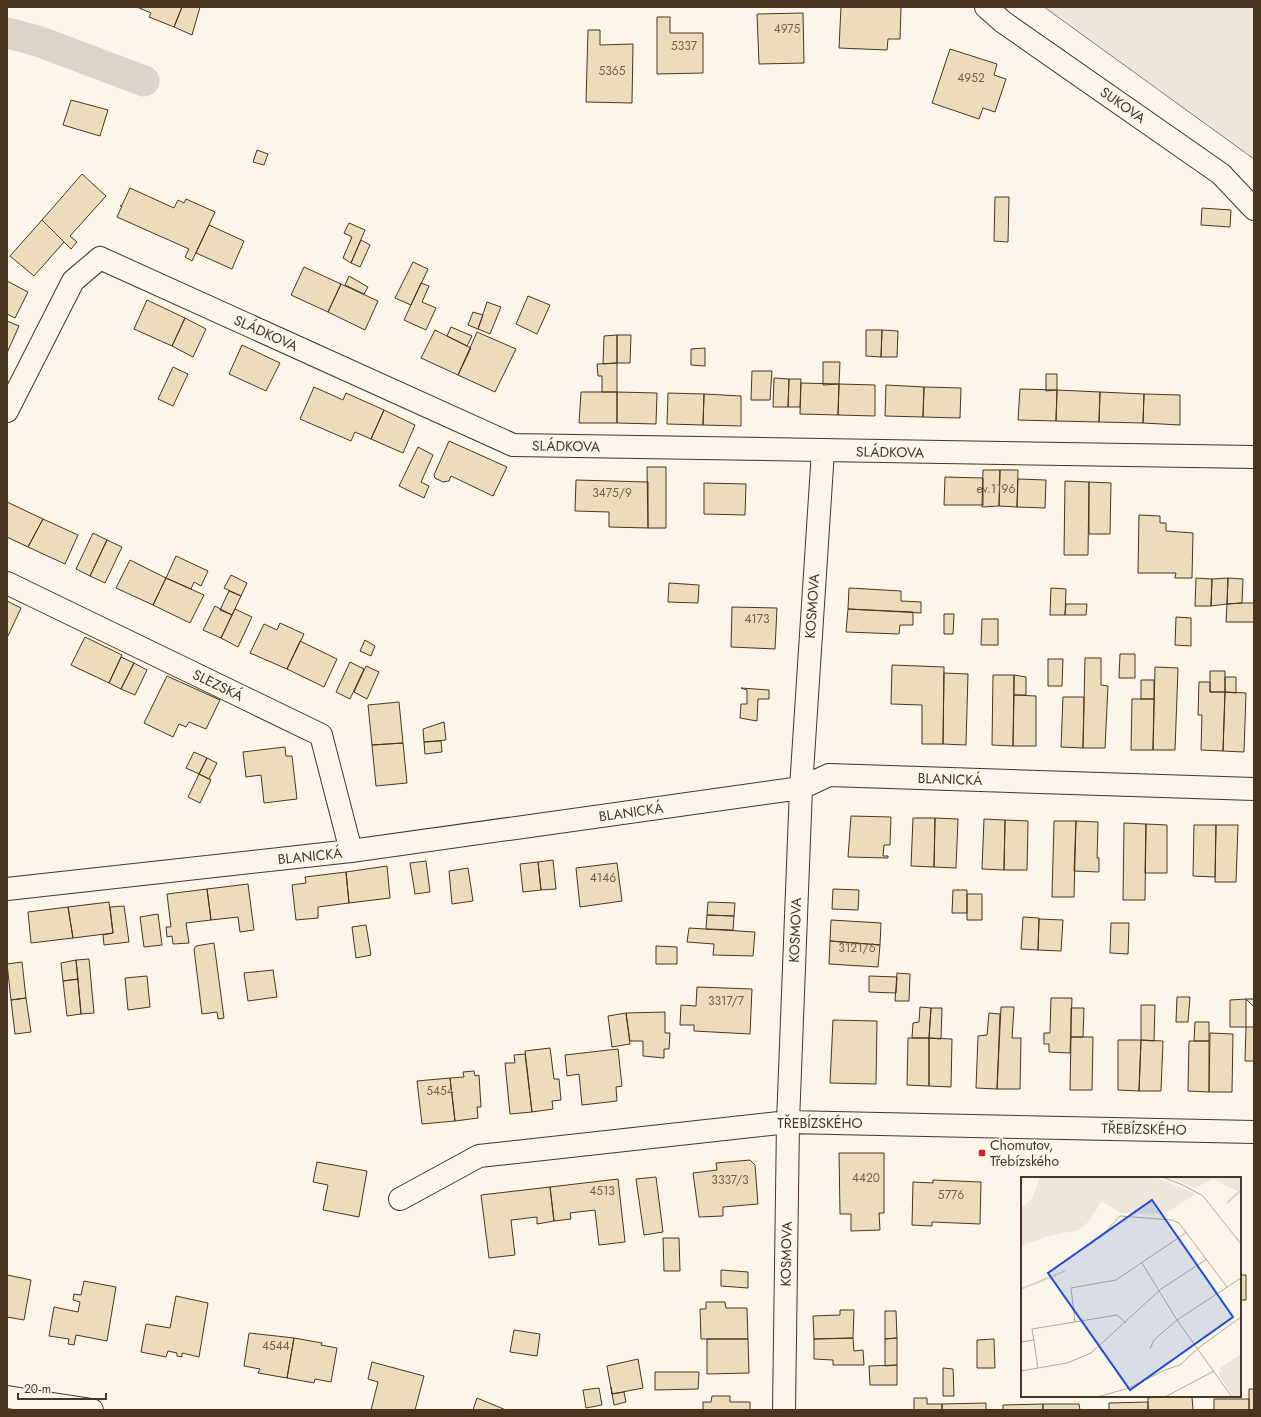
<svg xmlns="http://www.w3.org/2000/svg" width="1261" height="1417" font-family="Jost,sans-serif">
  <rect width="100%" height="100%" fill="#fbf6e9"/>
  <path fill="#ede6d9" stroke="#887966" d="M1044,7H1254V159Z"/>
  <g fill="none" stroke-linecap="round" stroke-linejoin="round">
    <path stroke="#dcd4c6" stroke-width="31" d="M7,33L38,41L144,81"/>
  </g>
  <path fill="#ecdcbc" stroke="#4a3520" d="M137,7H182L174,27L149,17L151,13Z
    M182,7H200L192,35L174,27Z
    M841,7H901L900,39H888L887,50L839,48Z
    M803,13L804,63L759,64L757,14Z
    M657,17H670V33H703V73L657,74Z
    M588,30H600V45L633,44L632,103L586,102Z
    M950,49L997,64L994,75L1006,79L995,112L983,108L979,119L932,103Z
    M71,100L108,110L100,136L63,125Z
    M257,150L268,154L264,165L253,162Z
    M82,174L106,196L70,236L77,242L71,249L42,220Z
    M130,188L174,208L178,200L184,203L186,199L215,212L192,261L185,257L189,249L117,217L122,206H120L122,205Z
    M995,197H1009L1008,242L994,241Z
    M1202,208L1231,210L1230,227L1201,225Z
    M42,220L64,242L34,276L10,256Z
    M349,223L365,230L351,263L343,258L352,237L344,233Z
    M209,225L244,241L232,269L196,253Z
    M361,240L370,245L360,267L351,263Z
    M413,262L428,269L411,305L395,298Z
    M304,267L341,284L328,312L291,295Z
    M349,276L368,287L364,294L345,285Z
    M7,281L28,292L15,318L7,314Z
    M421,283L429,286L422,302L436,308L426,330L404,320Z
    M341,284L378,301L365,330L328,312Z
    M528,296L550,305L537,334L516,324Z
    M147,300L185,318L172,346L134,329Z
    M487,302L501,307L490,334L478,329Z
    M473,312L483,315L478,329L468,325Z
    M185,318L206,329L193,357L172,346Z
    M7,321L19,326L7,353Z
    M451,327L472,336L467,346L447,336Z
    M435,330L471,348L458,375L421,358Z
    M866,330H882L881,357L866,356Z
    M882,330L898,331L897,357H881Z
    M477,332L516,349L495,392L458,375Z
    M617,335H631L630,363H617Z
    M617,335V363L603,364L604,336Z
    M242,345L280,363L266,391L229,374Z
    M705,348V366L691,365V349Z
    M823,362H840L839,384L823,385Z
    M617,363V392H602V376H598L597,364Z
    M173,367L188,374L173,406L158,399Z
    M752,371H772L770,400H751Z
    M1046,374H1057V390L1046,391Z
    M774,378L789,379L788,407H773Z
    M789,379H801L800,407H788Z
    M801,383L839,384L838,415L800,414Z
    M839,384L875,385V416L838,415Z
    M886,385L924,387L923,417L885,416Z
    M314,387L343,400L346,393L384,410L371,439L355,432L351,441L300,419Z
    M924,387L961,388L960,418L923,417Z
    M1020,389L1057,390L1056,421L1018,420Z
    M1057,390L1100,392L1099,422L1056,421Z
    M581,392H617V423H579Z
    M617,392L657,393L656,424L617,423Z
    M1100,392L1144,394L1143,423L1099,422Z
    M668,393L704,394L703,425L667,424Z
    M704,394L741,396V426L703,425Z
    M1144,394L1180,395V425L1143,423Z
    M384,410L415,425L403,453L371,439Z
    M449,441L507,467L493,496L451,476L449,481L443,482L435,478L434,475Z
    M418,447L433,455L421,482L429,486L424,498L399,486Z
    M647,467H666V528H648Z
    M983,470H1000L999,506L982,507Z
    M1000,470H1018L1017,507L999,506Z
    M945,477L983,478V505H944Z
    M1018,479L1046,480L1045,508L1017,507Z
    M576,480L648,482V528L609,527V512L575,511Z
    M1065,481L1089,482L1088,555H1064Z
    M1089,482L1111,483L1110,534H1089Z
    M704,483L746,484L745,515L704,514Z
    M7,502L43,519L28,547L7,537Z
    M1139,515L1160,516V523H1166V531L1193,533L1192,578H1175L1176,573H1138Z
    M43,519L78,535L65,564L28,547Z
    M93,533L107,540L90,576L76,569Z
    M107,540L122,547L105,583L90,576Z
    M176,556L208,571L201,586L194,582L191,589L166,578Z
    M130,560L166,578L153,605L116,588Z
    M231,575L247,583L241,596L224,588Z
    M166,578L204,595L190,623L153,605Z
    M1196,578L1212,579L1211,606H1195Z
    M1228,578L1227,604L1211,606L1212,579Z
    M1228,578L1243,579L1242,603L1227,604Z
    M669,583L699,585L698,603L668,602Z
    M849,588L901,591V601L921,602V613L848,609Z
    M1051,588L1066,589L1065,615H1050Z
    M229,591L241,596L232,615L220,610Z
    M7,601L21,608L8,636L7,635Z
    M1242,603H1254V622H1226L1227,604Z
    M1066,604H1087L1086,615H1065Z
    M215,606L232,615L221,638L203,630Z
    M732,607L777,608L775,649L731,647Z
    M235,609L252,617L238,647L221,638Z
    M848,609L913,612V625H900L899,634L846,632Z
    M944,614H954L953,634H944Z
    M1176,617L1191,618V646L1175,645Z
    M982,619H998V645H981Z
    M280,623L304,634L287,669L250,653L264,624L277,630Z
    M85,637L122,655L109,683L71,665Z
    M365,640L375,646L371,656L360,651Z
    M300,641L337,659L324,687L287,669Z
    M1120,654H1135V678H1119Z
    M121,657L134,663L121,689L109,683Z
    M1085,658H1101V685L1108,686L1105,748H1083Z
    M1048,659H1063L1062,686H1048Z
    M350,662L364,669L350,699L336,692Z
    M134,663L147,670L135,695L121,689Z
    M892,665L944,667L943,744H922V705L891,704Z
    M366,666L379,672L367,699L354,692Z
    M1155,667L1178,668L1175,750H1153Z
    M1210,671H1225V692H1210Z
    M944,673L968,674L966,745L943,744Z
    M993,675H1014L1013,746L992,745Z
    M1014,675L1026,677V695H1014Z
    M167,676L220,700L206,729L189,722L186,727L179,724L173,737L144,723Z
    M1225,677H1236V693L1225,692Z
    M1141,680H1154V699H1141Z
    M1199,682H1210V692H1225L1223,751L1201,750L1202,715H1198Z
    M741,688L769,690V699H758L757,721L740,718L741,704H747V690Z
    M1225,692L1246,693L1244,752L1223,751Z
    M1014,695L1036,696V746H1013Z
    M1063,697H1084L1083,748L1061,747Z
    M1132,699H1154L1153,750H1131Z
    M399,702L403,743L372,745L368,705Z
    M444,722L446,740L424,742L423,729Z
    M441,741L442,752L425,754L424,742Z
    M403,743L407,783L376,786L372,745Z
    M285,747L286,756H292L297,799L264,803L261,775L246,777L243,752Z
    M194,752L207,758L199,774L186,768Z
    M207,758L217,763L209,779L199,774Z
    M199,774L211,780L200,803L188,797Z
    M851,816L891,817L890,845H884L883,856H888V858L848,857Z
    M913,818H935L934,867L911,866Z
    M935,818L958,819L956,868L934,867Z
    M984,819L1005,820L1004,870L982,869Z
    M1005,820L1028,821L1027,870H1004Z
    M1054,821H1076L1074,897H1052Z
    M1076,821L1098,822L1097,858H1099V872L1074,871Z
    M1124,823L1146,824L1145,900H1123Z
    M1146,824L1167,825V873H1145Z
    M1194,825H1216L1215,877L1193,876Z
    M1216,825H1238L1236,882H1215Z
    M553,860L556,889L541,890L538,862Z
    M426,861L430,892L415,894L410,863Z
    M538,862L541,890L523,892L520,864Z
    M617,863L622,901L580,907L576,868Z
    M387,866L390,898L349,903L346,872Z
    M468,868L473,901L452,904L449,871Z
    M346,872L349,903L318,907V918L296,920L292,885L306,883L305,877Z
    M248,884L254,930L240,932L238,917L211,920L207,889Z
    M207,889L211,920L186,923L189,943L173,944L172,936L167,937L166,927H171L167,894Z
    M833,889L859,890L858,910L832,909Z
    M953,890H967V913H952Z
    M967,894H982V920H967Z
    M109,902L113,933L73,938L68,907Z
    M708,902L735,903L734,916L707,915Z
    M124,906L129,942L104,945L103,935L113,933L110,907Z
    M68,907L73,938L31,943L28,912Z
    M158,914L162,945L144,947L140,917Z
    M707,915L734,916L733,930L706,929Z
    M1023,917L1039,918L1038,950L1021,949Z
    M1039,919L1063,920L1061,951L1038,950Z
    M831,920L881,923L880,945L830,941Z
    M1111,923H1129L1128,954L1110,953Z
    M366,925L371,955L356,958L352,927Z
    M689,928L755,932L753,956L713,955L714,944L687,942Z
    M830,941L880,945L878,967L829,964Z
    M214,943L224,1018L218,1019L217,1012L202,1014L194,949L196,946Z
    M656,946L677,947V964H656Z
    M89,959L94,1013L81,1014L76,960Z
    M76,960L78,979L63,981L61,963Z
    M22,962L26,998L11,1000L7,964Z
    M273,970L277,997L248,1001L244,973Z
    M897,973L910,974L909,1001H895Z
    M147,976L150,1007L128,1010L125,978Z
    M869,976L897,977L896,993L869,992Z
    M78,979L81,1014L67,1016L63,981Z
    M697,987L752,989L750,1034L694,1031V1025H680L681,1005L696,1006Z
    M1177,997H1190L1188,1022H1176Z
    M26,998L31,1032L15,1034L11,1000Z
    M1051,998H1072L1070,1053L1049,1052V1044H1044V1033H1050Z
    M1246,999H1254V1007Z
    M1246,999V1027H1230V1000Z
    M1141,1005H1155L1154,1041L1141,1040Z
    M920,1007L931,1008L929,1038H912L913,1023L919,1022Z
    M1001,1007H1014L1012,1038H1021L1020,1089H997Z
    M931,1008H942L941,1039L929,1038Z
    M1071,1008H1084L1083,1037H1071Z
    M665,1012V1033H670L669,1049H664V1058L643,1056V1041H630L626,1013Z
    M626,1013L630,1044L612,1047L608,1016Z
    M989,1013L1000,1014L997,1089L976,1088L978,1036L987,1035Z
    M833,1020L877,1021L876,1084L830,1083Z
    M1195,1022H1209V1041H1194Z
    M1246,1027H1254V1061H1245Z
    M1210,1033L1233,1034L1232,1092H1209Z
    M1071,1037H1093L1092,1090H1070Z
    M908,1038H929V1086L907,1085Z
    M929,1038L952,1039L951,1087L929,1086Z
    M1118,1040H1141L1139,1091L1118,1090Z
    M1141,1040L1163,1041L1161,1091H1139Z
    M1189,1041H1209V1092L1188,1091Z
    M550,1048L554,1079H559L561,1100L552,1101L553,1109L532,1112L525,1051Z
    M618,1049L622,1086L616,1087L617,1101L582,1105L579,1074L567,1076L565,1055Z
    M525,1054L532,1112L510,1114L505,1063H515L514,1055Z
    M474,1071L475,1076L479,1075L481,1107H477L478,1118L455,1121L450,1078L464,1077L463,1072Z
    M450,1078L455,1121L422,1124L417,1081Z
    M839,1153H884V1213H879L880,1230L851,1231V1214H840Z
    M750,1160L755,1165L758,1204L723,1207V1216L699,1217L693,1173L717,1170L716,1163Z
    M317,1162L367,1171L359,1217L323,1210L328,1185L313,1182Z
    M656,1177L663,1232L644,1235L636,1179Z
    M618,1179L625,1242L599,1245L595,1210L570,1213L571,1219L554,1221L550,1187Z
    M933,1180L981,1182L980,1224L932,1222V1226L912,1225L913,1182L933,1183Z
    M550,1187L554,1221L537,1224V1217L511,1220L515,1255L489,1258L481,1195Z
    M663,1238H679L680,1271H664Z
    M721,1270L748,1272V1288L721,1286Z
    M7,1275L31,1280L24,1320L7,1317Z
    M1240,1275H1246V1300H1240Z
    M84,1281L116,1287L107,1341L76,1335L74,1345L68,1344L69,1339L49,1336L54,1307L78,1312L80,1302L73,1300L74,1294L81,1295Z
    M176,1296L208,1303L199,1357L182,1353V1357L177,1356V1353L168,1351L166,1357L141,1352L146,1324L170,1328Z
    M706,1302H725L726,1308H747L748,1339H701L700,1309H706Z
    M840,1310H854L853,1338L814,1339L813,1316L840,1315Z
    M885,1311H896L897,1338L885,1339Z
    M514,1330L540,1334L537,1356L510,1352Z
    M249,1333L294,1338L287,1378L258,1373L260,1369L244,1366Z
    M294,1338L322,1343L321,1345L337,1348L331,1382L315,1379L314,1383L287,1378Z
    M853,1338L854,1351L863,1350L864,1365H833V1360L814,1359V1339Z
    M897,1338V1365L885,1366V1339Z
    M707,1339H748L749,1373L707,1374Z
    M994,1339L995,1368H977V1340Z
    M638,1359L643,1388L612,1394L607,1366Z
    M372,1362L424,1376L415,1410H371L378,1382L368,1379Z
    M897,1365V1385H870L869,1366Z
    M943,1368L953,1369L954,1396H943Z
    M655,1372H699L698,1389L655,1390Z
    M611,1387L612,1394L624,1392L626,1402L614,1405Z
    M599,1388L602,1405L586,1408L583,1390Z
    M1249,1389H1254V1410H1249Z
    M712,1396H730V1402H750V1410H703V1402H711Z
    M1163,1396L1192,1397L1193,1410H1148V1398Z
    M477,1398L506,1410H473Z
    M914,1398H927V1404H942V1410H914Z
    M1214,1399H1249V1410H1214Z
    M1148,1402V1410H1109V1403Z
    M986,1403V1410H942V1404Z
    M1043,1404H1079L1080,1410H1043Z
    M1043,1404V1410H1003V1405Z"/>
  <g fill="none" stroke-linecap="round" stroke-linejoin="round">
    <g stroke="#4a3520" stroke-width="24">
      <path id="street" d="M986,7L1003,22L1221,174L1254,209
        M7,411L73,281L100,258L513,445L1254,457
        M7,583L321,735L351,851
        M7,889L351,851L801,788L829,775L1254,789
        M400,1199L479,1156L788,1122L1254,1132
        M7,1397L92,1410
        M784,1410L788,1122L801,788L823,451"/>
    </g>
    <use href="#street" stroke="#fbf6e9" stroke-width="22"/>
  </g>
  <rect fill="#c62828" stroke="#fbf6e9" stroke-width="1.5" x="978" y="1149" width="8" height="8" rx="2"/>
  <g text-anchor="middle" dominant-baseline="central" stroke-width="3" stroke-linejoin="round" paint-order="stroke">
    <g font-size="12" fill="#725f47">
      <text x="787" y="29">4975</text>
      <text x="684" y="46">5337</text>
      <text x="612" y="71">5365</text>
      <text x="971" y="78">4952</text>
      <text x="996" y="489">ev.1196</text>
      <text x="612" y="493">3475/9</text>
      <text x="757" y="619">4173</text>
      <text x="603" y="878">4146</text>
      <text x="857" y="948">3121/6</text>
      <text x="726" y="1001">3317/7</text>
      <text x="440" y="1091">5454</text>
      <text x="866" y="1178">4420</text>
      <text x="730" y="1180">3337/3</text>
      <text x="602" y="1191">4513</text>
      <text x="951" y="1195">5776</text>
      <text x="276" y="1346">4544</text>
    </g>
    <g font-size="14" fill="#4a3520" stroke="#fbf6e9">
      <text transform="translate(1123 105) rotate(35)">SUKOVA</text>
      <text transform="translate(266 333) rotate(24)">SLÁDKOVA</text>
      <text transform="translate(566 446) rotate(1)">SLÁDKOVA</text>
      <text transform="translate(890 452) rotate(1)">SLÁDKOVA</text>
      <text transform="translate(812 606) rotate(-86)">KOSMOVA</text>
      <text transform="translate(218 685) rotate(26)">SLEZSKÁ</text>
      <text transform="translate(950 779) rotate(2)">BLANICKÁ</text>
      <text transform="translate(631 812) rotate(-8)">BLANICKÁ</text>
      <text transform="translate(310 856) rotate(-6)">BLANICKÁ</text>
      <text transform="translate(795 930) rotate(-88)">KOSMOVA</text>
      <text x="820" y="1123">TŘEBÍZSKÉHO</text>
      <text transform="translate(1144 1129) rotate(1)">TŘEBÍZSKÉHO</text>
      <text transform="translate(786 1254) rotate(-89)">KOSMOVA</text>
    </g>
    <g font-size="14" fill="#4a3520" stroke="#fbf6e9" text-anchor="start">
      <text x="990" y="1145">Chomutov,<tspan x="990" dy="16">Třebízského</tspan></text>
    </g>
  </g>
  <g transform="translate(1021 1177)">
    <rect width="220" height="220" fill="#fbf6e9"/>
    <path d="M19,0H134L175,17L143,37L99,36L81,24L66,46L57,53L27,59L0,69V31L11,22ZM148,0H220V11L216,14L192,2L174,11ZM220,177V220H213L197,196L200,194L198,192Z" fill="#ede6d9"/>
    <path fill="none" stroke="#dcd4c6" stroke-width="2" d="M206,26L220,13M0,112L44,94"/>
    <path fill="none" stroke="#b4a999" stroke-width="1" d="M141,0L162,8L182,19L220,67M70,65L83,56L99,39L151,43L158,46L206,110M121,86L156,143L211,220M54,145L50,111L95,103L166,55M0,165L13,163M129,172L133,163L156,143L220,101M17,191L11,152L96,138L105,146M0,194L46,186L70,176L140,112L186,82M76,220L108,211L144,193L159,188L176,172L220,140M144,220L193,194"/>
    <path fill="#1d4ed8" fill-opacity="0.15" stroke="#1d4ed8" stroke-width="2" d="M131,23L212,140L109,213L27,96Z"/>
    <rect width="220" height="220" fill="none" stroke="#4a3520" stroke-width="2"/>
  </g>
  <rect width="1261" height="1417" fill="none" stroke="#4a3520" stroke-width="16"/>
  <path d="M18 1393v6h88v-6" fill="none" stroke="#4a3520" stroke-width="2"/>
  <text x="24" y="1393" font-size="12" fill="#4a3520" stroke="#fbf6e9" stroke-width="3" paint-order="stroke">20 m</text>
</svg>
